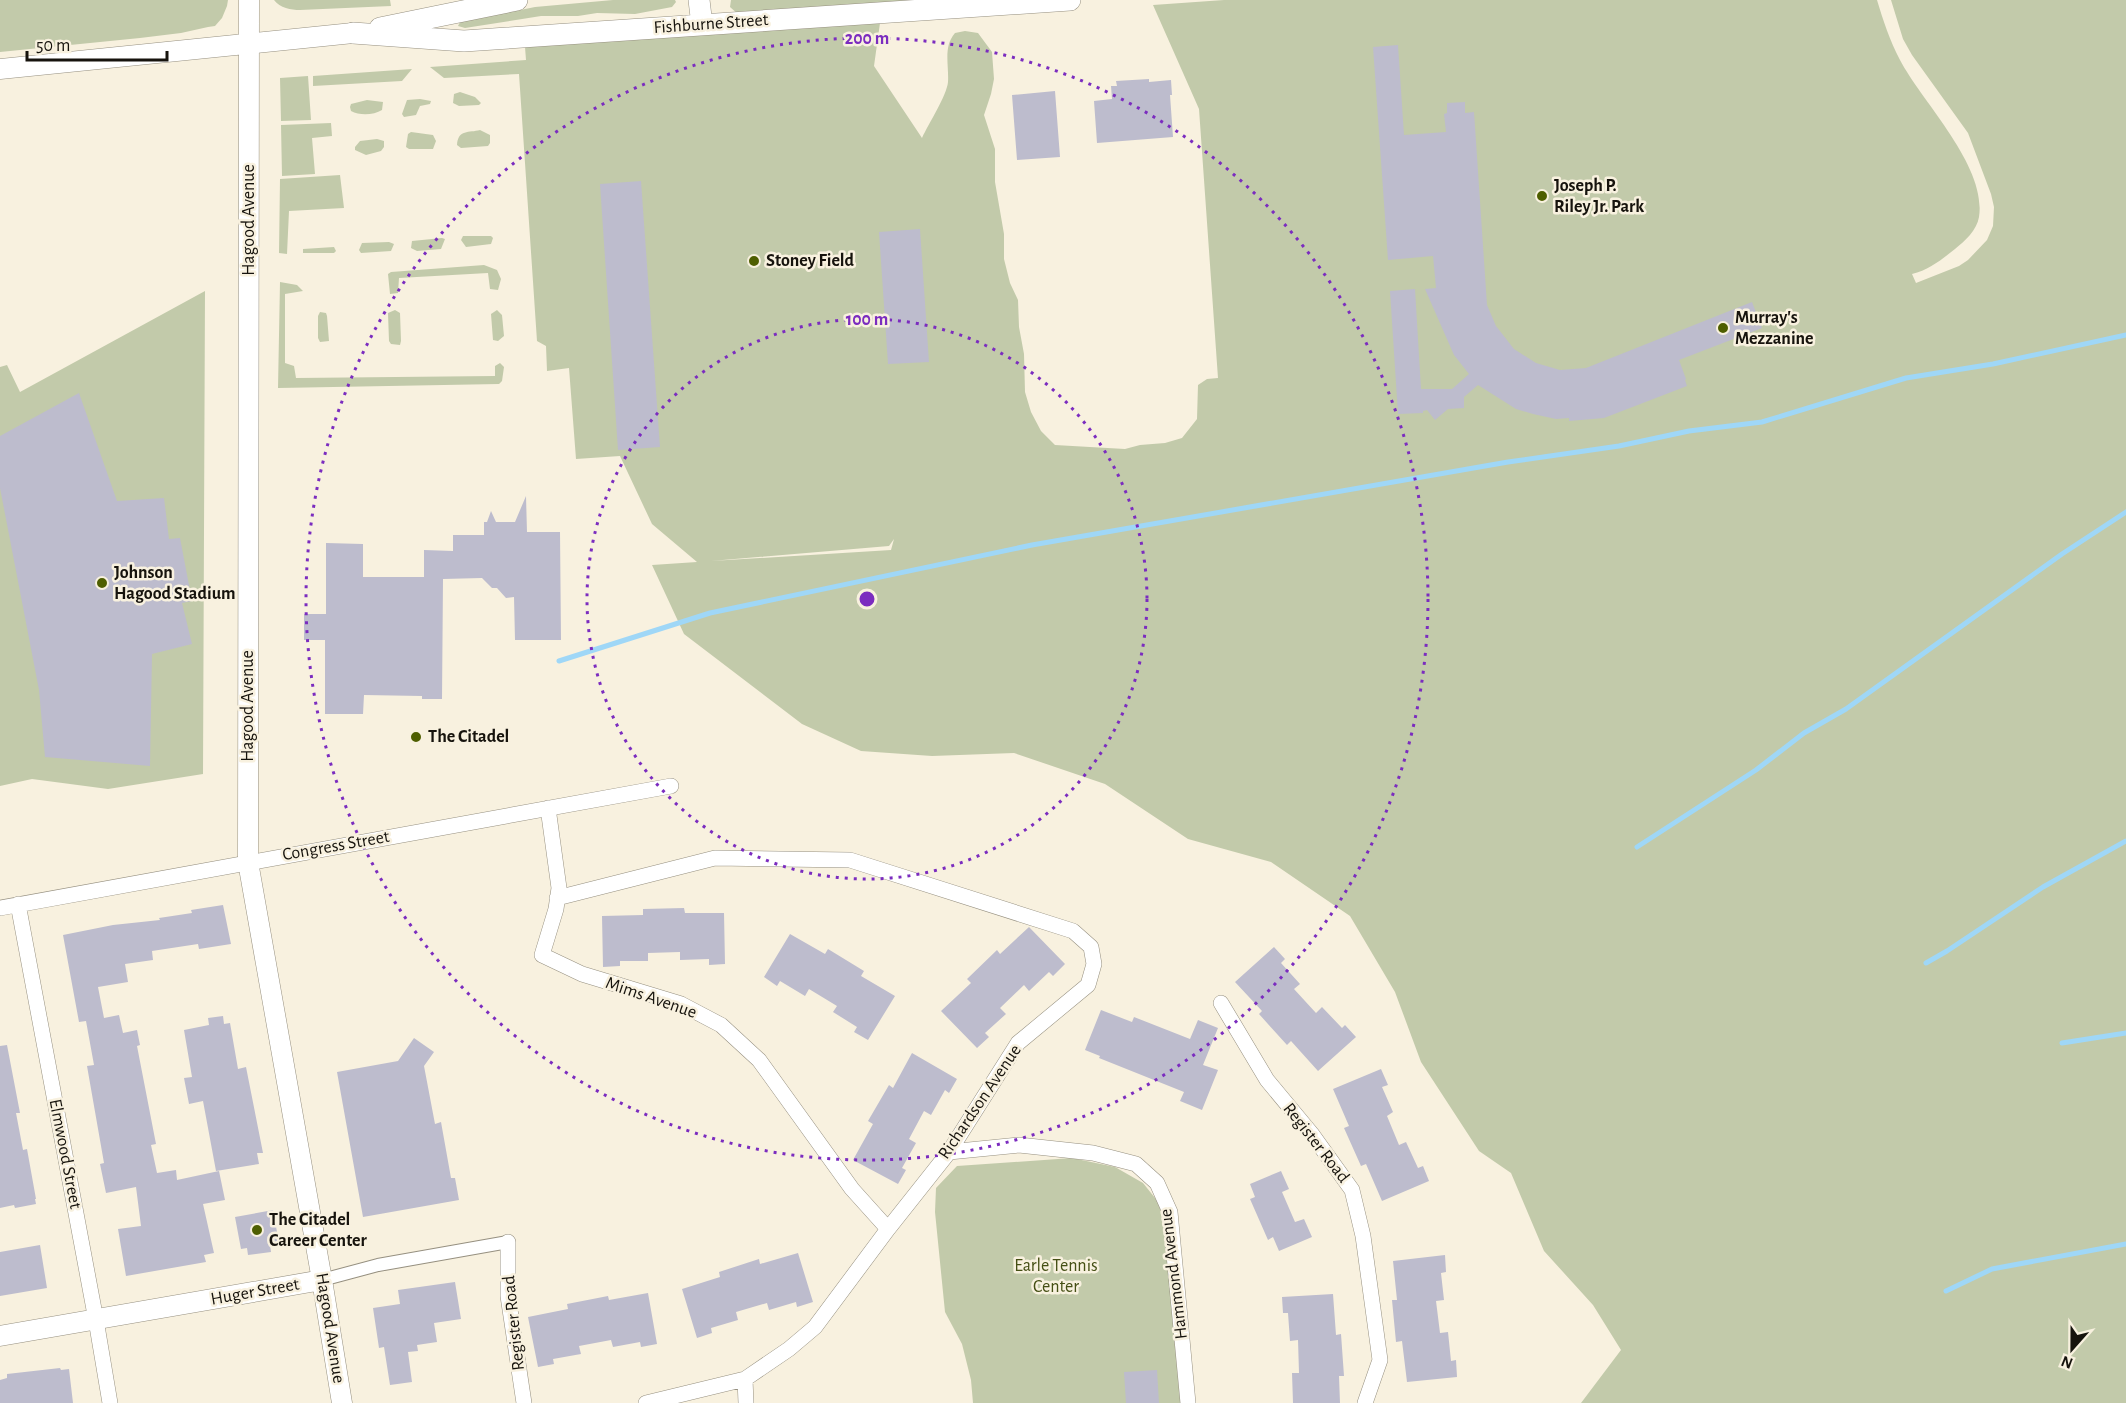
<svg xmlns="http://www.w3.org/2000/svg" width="2126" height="1403" font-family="'Alegreya Sans',sans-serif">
  <rect width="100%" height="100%" fill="#f8f1df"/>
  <path fill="#c2caaa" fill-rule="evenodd" d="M0,0H228L227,6L222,18L215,26L208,27L181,33L140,38L0,52Z
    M274,0H390L391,6L300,10C291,10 280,8 274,0Z
    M613,0H675L676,2L672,7L635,14L597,13L578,16H541L465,28L458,26L460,22L535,7Z
    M731,0H942L739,15L730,7Z
    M1224,0H1877C1883,20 1890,41 1900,60C1922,102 1987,166 1979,217C1977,230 1965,241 1955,249C1941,260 1929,270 1912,274L1916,283L1959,266L1968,260L1987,240L1993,226L1994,207L1991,194L1968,133L1912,55L1903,39L1891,0H2126V1403H1581L1621,1350L1593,1305L1544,1251L1511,1173L1479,1151L1421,1062L1395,992L1350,916L1271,862L1188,839L1105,784L1014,753L932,756L861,751L802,724L684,634L652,565L697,562L652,524L620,456L576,459L569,368L547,371L546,346L537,341L519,74L444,78L430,67L526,60L525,47L880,23L874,66L922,138C928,125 947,95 948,82C949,64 943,47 955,33L965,31L978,33L992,52L994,79L991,94L984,115L995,149V182L1004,234V259L1010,283L1018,300L1019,327L1024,354L1025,392L1031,412L1041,431L1055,445L1125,449L1140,445L1165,443L1182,438L1197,419L1198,385L1207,379L1218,378L1199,109L1153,5ZM894,539L891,550L711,561L889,546Z
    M412,69L402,81L313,86V76Z
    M308,76L311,120L281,121L280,78Z
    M460,92L475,97L481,103L479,105L459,106L453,103L454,94Z
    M420,99L431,101L430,104L420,106L416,115L404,117L402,114L407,100Z
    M367,100L383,102L382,110C374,115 360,116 351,111L350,107L351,104Z
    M331,123L332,136L312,138L315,174L282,176L281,125Z
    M480,130L490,135V143L488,146L461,148L457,145C458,129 469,133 480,130Z
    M411,132L433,135L436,141L433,149H409L406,147L408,134Z
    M377,139L384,141V147L381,151L366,155L355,150V147L360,141Z
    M340,175L344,208L289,211L287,254L279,253L280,179Z
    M463,236H491L493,238L491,244L466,247L461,240Z
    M442,238L445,239L441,249L417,251L411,248L412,241Z
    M389,242L394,244L391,251L361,253L359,250L362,243Z
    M334,247L336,251L334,253H303V249Z
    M484,265L497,270L501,279L498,290L490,289L488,273L399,278L398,293L390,294L388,274L391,272Z
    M280,282L297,285L303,291L285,294V363L294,366L296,378L495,376V366L500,363L504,367L502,381L499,384L278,388Z
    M205,291L203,774L108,789L32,779L0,786V367L7,365L20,392Z
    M395,310L400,313L401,341L400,345L391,344L389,341L388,313Z
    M497,310L502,315L504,336L498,341L493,340L491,314Z
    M320,312L326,313L327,316L329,341L320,342L318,338V316Z
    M1072,1158L1115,1167L1143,1183L1159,1203L1172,1276L1185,1403H973L971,1380L962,1344L945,1312L935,1212L936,1188L957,1166Z"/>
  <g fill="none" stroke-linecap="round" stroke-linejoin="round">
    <path stroke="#9fd7f7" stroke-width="5" d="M559,661L710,613L1032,545L1508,462L1619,446L1689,431L1762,422L1906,378L1993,364L2126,335
      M1637,847L1756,770L1804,733L1846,709L2062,554L2126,512
      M1926,963L1947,951L2043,887L2126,841
      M2062,1043L2126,1033
      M1946,1291L1992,1269L2126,1244"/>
  </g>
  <path fill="#bdbccd" d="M1398,45L1404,135L1446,132L1444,114L1447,113V103L1465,102V113L1474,112L1487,305L1496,326L1514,349L1536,363L1560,370L1586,368L1752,302L1762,328L1679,360L1686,379L1685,380L1687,386L1604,418L1569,421V418L1556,419L1533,414L1516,409L1478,385L1464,397V408L1448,409L1435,420L1427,410L1423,411V413L1398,414L1390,291L1415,289L1421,389H1452L1469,374L1454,355L1425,289L1436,288L1433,256L1388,260L1373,47Z
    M1149,79V82L1171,80L1172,95H1170L1173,137L1097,143L1094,101L1112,99L1111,86H1117L1116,81Z
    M1055,91L1060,157L1017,160L1012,95Z
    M641,181L660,447L618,450L600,184Z
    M920,229L929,362L888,364L879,232Z
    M79,393L117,501L164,498L169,539L180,538L192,601L182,603L192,644L152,654L150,766L45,757L39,690L0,488V436Z
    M526,496L527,532H560L561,640H515L514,597L506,598L497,588H492L482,578L443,579L442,699H422V696L364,695L363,714H325V640H304V614H326V543L363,544V577H424V550L453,551V535H484V522H487L491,511L496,522H515Z
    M223,905L231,944L199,949L198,944L152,951L153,960L125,964L128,982L98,987L104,1018L119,1015L123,1033L137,1030L140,1045L137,1046L156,1144L151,1145L157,1173L176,1170L177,1180L219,1171L225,1200L203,1204L214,1253L204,1255L206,1262L126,1276L118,1229L141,1226L136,1187L106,1193L100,1164L104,1163L87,1066L94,1065L86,1021L79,1022L63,935L113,925L160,920L159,918L192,913L191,910Z
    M684,908L685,913H724L725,964L709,965V959L680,960V952L648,953V961H620V966L603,967L602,916L643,915V909Z
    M1029,927L1065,964L1053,976L1049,972L1029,991L1024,985L1000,1008L1006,1014L985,1033L989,1037L977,1048L941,1011L971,983L967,979L997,950L1000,954Z
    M790,934L825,954L828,949L864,971L861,976L895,996L868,1040L854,1032L857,1027L833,1012L837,1006L809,989L805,996L780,981L777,986L764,977Z
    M1274,947L1285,959L1281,963L1300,984L1294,989L1316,1013L1322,1007L1342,1028L1345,1025L1356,1037L1318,1071L1291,1041L1287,1045L1259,1014L1262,1011L1235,982Z
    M1101,1010L1132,1022L1134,1017L1190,1039L1198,1020L1218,1028L1203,1065L1218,1070L1202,1110L1180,1101L1184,1092L1099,1058L1100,1056L1085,1050Z
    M223,1016L224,1024L230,1023L238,1069L246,1067L263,1153H257L259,1164L216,1171L203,1101L189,1104L184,1078L192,1077L184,1030L209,1025L208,1018Z
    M414,1038L434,1052L424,1066L435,1124L441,1122L451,1178H455L459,1200L363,1217L337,1072L398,1061Z
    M7,1045L20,1113H16L23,1150L27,1149L36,1199H35L36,1204L15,1208L14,1205L0,1208V1046Z
    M912,1053L957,1079L949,1093L945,1090L931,1115L924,1111L909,1139L916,1143L902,1168L906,1170L898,1184L853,1160L873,1124L868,1121L889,1085L893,1088Z
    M1381,1069L1388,1085L1382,1087L1393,1112L1387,1116L1399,1145L1406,1142L1418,1168L1423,1166L1429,1181L1382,1201L1366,1164L1361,1166L1344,1128L1349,1126L1333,1089Z
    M1281,1171L1289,1189L1282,1192L1295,1222L1304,1219L1312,1237L1279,1251L1273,1237L1268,1240L1250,1199L1255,1197L1250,1184Z
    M273,1210L279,1243L270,1245L271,1252L248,1255L247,1248L241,1249L235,1217Z
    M40,1245L47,1288L0,1296V1252Z
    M798,1253L813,1302L797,1307L796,1302L769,1310L767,1303L736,1312L738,1320L711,1328L712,1333L697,1338L682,1289L720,1277L719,1272L759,1259L760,1264Z
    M1445,1255L1446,1272L1441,1273L1444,1300L1436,1301L1440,1333L1448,1332L1451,1361L1456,1360L1457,1377L1407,1382L1402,1341L1396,1342L1392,1300H1397L1393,1261Z
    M455,1282L461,1319L434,1323L437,1342L417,1345L418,1351L408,1352L412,1382L390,1385L384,1347L379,1348L373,1308L400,1304L398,1290Z
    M648,1293L657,1344L641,1347L640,1342L613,1347L611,1340L579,1346L581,1354L553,1359L554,1364L538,1367L528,1317L568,1309L567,1304L608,1296L609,1300Z
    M1333,1294L1336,1335L1341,1334L1344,1376H1339L1340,1403H1293L1292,1373H1299L1298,1340L1290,1341L1288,1313H1283L1282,1297Z
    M60,1368L61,1370L69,1369L73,1403H0V1380L7,1378V1374Z
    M1157,1370L1159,1403H1126L1124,1372Z"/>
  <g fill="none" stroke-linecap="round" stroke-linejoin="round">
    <g stroke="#969080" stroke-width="14">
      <path id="pedestrian" d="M322,1280L378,1265L508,1242"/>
    </g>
    <g stroke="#969080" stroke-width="16">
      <path id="minor" d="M548,808L559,888L556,909L542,955L582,974L681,1004L721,1025L759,1060L852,1189L888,1229
        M557,898L715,858L850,860L1073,931L1091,947L1094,964L1088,985L1018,1043L949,1152L888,1229L815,1327L789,1349L745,1379L646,1403
        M18,904L96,1320L110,1403
        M0,908L671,786
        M1221,1003L1267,1080L1311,1133L1352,1190L1363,1236L1380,1360L1365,1403
        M949,1152L1019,1145L1093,1153L1136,1164L1157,1183L1170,1212L1188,1403
        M508,1242V1296L524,1403
        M745,1379L746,1403"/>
    </g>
    <g stroke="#969080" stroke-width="21">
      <path id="tertiary" d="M249,0L248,862L322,1280L342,1403
        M0,69L353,33
        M0,1336L322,1280"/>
    </g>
    <g stroke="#969080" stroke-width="22">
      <path id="secondary" d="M699,0L702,25
        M380,28L517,0
        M353,33L464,41L1070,0"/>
    </g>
    <use href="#pedestrian" stroke="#fff" stroke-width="12"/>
    <use href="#minor" stroke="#fff" stroke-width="15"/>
    <use href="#tertiary" stroke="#fff" stroke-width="20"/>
    <use href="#secondary" stroke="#fff" stroke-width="21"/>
  </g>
  <g fill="none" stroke="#7b2cbf" stroke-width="3" stroke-dasharray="3 6">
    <circle cx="867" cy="599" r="280"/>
    <circle cx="867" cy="599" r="561"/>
  </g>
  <g fill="#4e5e00" stroke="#f8f1df" stroke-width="2">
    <circle cx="1542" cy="196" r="6"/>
    <circle cx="754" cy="261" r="6"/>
    <circle cx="1723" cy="328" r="6"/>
    <circle cx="102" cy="583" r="6"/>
    <circle cx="416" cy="737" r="6"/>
    <circle cx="257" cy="1230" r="6"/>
  </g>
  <g text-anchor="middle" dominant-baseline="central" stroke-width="5" stroke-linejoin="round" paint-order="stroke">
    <g font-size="18" fill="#16130d" stroke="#f8f1df">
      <text transform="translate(711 24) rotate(-4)">Fishburne Street</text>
      <text transform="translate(249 220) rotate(-90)">Hagood Avenue</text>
      <text transform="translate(248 706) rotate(-90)">Hagood Avenue</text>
      <text transform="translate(336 846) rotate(-10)">Congress Street</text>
      <text transform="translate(651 998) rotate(19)">Mims Avenue</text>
      <text transform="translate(980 1102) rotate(-56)">Richardson Avenue</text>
      <text transform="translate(1316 1143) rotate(52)">Register Road</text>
      <text transform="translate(65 1154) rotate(79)">Elmwood Street</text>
      <text transform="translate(1174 1274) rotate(-97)">Hammond Avenue</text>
      <text transform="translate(255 1292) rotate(-10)">Huger Street</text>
      <text transform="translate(514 1323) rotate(-96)">Register Road</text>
      <text transform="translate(330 1328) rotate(81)">Hagood Avenue</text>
    </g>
    <g font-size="18" font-weight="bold" fill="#16130d" stroke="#f8f1df" text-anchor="start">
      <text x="1554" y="186">Joseph P.<tspan x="1554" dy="21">Riley Jr. Park</tspan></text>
      <text x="766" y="261">Stoney Field</text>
      <text x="1735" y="318">Murray's<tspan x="1735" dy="21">Mezzanine</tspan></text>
      <text x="114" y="573">Johnson<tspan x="114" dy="21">Hagood Stadium</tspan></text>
      <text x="428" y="737">The Citadel</text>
      <text x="269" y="1220">The Citadel<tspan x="269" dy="21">Career Center</tspan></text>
    </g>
    <g font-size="18" fill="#454f14" stroke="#f8f1df">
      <text x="1056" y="1266">Earle Tennis<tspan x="1056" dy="21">Center</tspan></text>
    </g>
  </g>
  <circle cx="867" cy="599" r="9" fill="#7b2cbf" stroke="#f8f1df" stroke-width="3"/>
  <g font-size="18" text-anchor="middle" font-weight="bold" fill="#7b2cbf" stroke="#f8f1df" stroke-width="5" stroke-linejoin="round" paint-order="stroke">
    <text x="867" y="44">200 m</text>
    <text x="867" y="325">100 m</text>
  </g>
  <g transform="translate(2072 1349) rotate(201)" stroke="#f8f1df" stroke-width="4.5" paint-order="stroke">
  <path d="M0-4.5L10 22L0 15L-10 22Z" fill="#16130d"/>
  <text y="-9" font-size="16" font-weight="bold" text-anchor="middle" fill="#16130d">N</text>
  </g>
  <path d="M27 51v9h140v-9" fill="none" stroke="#16130d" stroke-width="3"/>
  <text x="36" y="51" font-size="18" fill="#16130d" stroke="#f8f1df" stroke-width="4.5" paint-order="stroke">50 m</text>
</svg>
